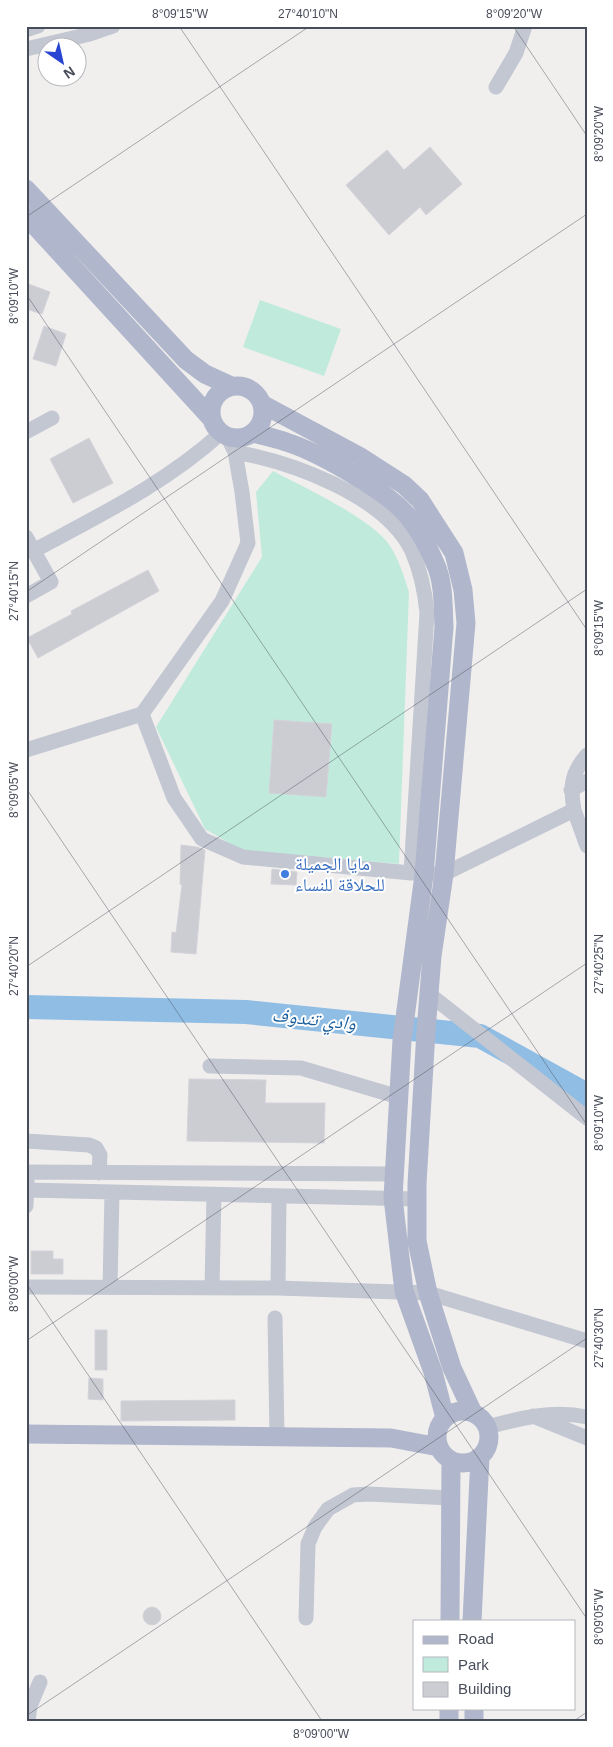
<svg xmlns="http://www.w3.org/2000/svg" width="613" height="1747" font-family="Arial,'Noto Naskh Arabic',sans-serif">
  <rect width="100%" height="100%" fill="#f1efee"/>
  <path fill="#c0ebdc" d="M260,300L341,329L324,376L243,347Z
    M273,471C303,487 373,519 390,546C399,560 404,576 409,592L399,864L241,850L205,829L156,727L262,557L256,492Z"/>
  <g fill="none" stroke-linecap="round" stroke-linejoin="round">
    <path stroke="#90bde4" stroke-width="24" d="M26,1007L246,1012L480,1036L587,1095"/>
  </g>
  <path fill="#ccccd3" stroke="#d3d3d9" d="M430,147L462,184L426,215L420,207L389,235L346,185L387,150L404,170Z
    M26,283L50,292L42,314L26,309Z
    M44,326L66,334L56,366L33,359Z
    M89,438L113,483L73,503L50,459Z
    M148,570L159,591L38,658L27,638L72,614L71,611Z
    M274,720L332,724L326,797L269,793Z
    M181,845L197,847L205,850L196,954L171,952L172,932L176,933L182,885L180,884Z
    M272,869L297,872L296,885L271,884Z
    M189,1079L266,1080L265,1103H325L324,1143L187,1141Z
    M31,1251H53V1259H63V1274H31Z
    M95,1330H107V1370H95Z
    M89,1378L103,1379V1400L88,1399Z
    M235,1400V1420L121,1421V1401Z
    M143 1616a9 9 0 1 1 18 0a9 9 0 1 1-18 0Z"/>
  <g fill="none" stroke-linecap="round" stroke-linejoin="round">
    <path stroke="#c3c7d2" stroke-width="15" d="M26,30L38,26
      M26,49L90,34L113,26
      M496,87L516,53L525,26
      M26,432L52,418
      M227,436L235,452L242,492L248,543L222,601L142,714L174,798L202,839L243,857L411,873L444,874L574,810C570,787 571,773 587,755
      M235,452C291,462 385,495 412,551C421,572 425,591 427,613L411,873
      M26,537L51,582L26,596
      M35,550C100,515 166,483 221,433
      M26,750L142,714
      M571,790L587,781
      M574,810L587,846
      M429,994L587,1118
      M210,1066L301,1068L399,1097
      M26,1141L89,1145L96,1148L100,1155L99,1173
      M26,1172L394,1174
      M26,1190L417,1199
      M26,1206L27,1181
      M26,1287L278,1288L428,1293L587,1341
      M110,1287L112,1192
      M212,1288L214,1195
      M278,1288L279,1197
      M275,1318L277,1437
      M533,1416L587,1438
      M487,1427C521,1418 552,1410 587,1417
      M306,1618L308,1544L315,1527L328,1509L353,1495L368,1494L451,1498
      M28,1721L30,1706L40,1682"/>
    <path stroke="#b0b6cb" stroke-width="19" d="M26,189L186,360L205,374L231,386
      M26,216L211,418
      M211 412a26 26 0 1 1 52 0a26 26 0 1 1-52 0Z
      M262,404L359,456L404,485L420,500L454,553L463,590L466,623L444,874L432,956L426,1031L417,1184V1241L428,1293L452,1368L473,1413
      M253,433C264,436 275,438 286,442C316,451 385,490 406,514C418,528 428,546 435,563C444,582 443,606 444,627L424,875L402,1040L393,1198L404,1291L433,1372L445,1418
      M437 1437a26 26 0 1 1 52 0a26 26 0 1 1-52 0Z
      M26,1434L391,1438L439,1447
      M450,1621L451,1460
      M472,1621L480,1457
      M474,1708V1721
      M449,1721V1708"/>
  </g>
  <path fill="none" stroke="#484d5a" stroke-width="1" stroke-opacity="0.45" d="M179,26L587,630M513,26L587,136M26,217L310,26M26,294L587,1125M26,592L587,214M26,788L587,1619M26,967L587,589M26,1283L322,1721M26,1341L587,963M26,1716L587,1338M574,1721L587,1712"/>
  <circle fill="#3f7fe0" stroke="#fff" stroke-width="2" cx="285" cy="874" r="5"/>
  <g text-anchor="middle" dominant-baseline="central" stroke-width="4" stroke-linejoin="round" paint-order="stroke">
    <g font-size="18" fill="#366cbe" stroke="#fff" text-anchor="start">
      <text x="295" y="864">مايا الجميلة<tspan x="295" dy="21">للحلاقة للنساء</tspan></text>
    </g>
    <g font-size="19" font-style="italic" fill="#185e9d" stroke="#fff">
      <text transform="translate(314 1019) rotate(6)">وادي تندوف</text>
    </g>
  </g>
  <rect width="613" height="1747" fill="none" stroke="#ffffff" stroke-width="55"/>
  <rect x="413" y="1620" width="162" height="90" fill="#ffffff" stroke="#b6b8bd"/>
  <rect x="423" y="1636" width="25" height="8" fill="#b0b6cb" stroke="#b6b8bd"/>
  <text x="458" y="1644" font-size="15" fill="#484d5a">Road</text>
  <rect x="423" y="1657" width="25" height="15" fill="#c0ebdc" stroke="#b6b8bd"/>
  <text x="458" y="1670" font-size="15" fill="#484d5a">Park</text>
  <rect x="423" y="1682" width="25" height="15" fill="#ccccd3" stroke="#b6b8bd"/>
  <text x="458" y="1694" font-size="15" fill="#484d5a">Building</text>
  <g transform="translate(62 62) rotate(146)"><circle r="24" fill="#ffffff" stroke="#b6b8bd"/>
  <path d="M0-4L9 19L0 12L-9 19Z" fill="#2844d1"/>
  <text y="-8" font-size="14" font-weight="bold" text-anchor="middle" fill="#484d5a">N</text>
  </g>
  <rect x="28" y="28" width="558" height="1692" fill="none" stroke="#484d5a" stroke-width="2"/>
  <g font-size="12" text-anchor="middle" fill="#484d5a">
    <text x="180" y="18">8°09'15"W</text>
    <text x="308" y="18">27°40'10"N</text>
    <text x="514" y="18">8°09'20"W</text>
    <text transform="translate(599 134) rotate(-90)" y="4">8°09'20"W</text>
    <text transform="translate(14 296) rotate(-90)" y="4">8°09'10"W</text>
    <text transform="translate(14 591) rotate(-90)" y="4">27°40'15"N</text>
    <text transform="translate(599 628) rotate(-90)" y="4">8°09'15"W</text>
    <text transform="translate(14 790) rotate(-90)" y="4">8°09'05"W</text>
    <text transform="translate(599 964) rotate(-90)" y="4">27°40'25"N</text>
    <text transform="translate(14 966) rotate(-90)" y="4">27°40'20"N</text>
    <text transform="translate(599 1123) rotate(-90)" y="4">8°09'10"W</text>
    <text transform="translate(14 1284) rotate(-90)" y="4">8°09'00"W</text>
    <text transform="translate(599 1338) rotate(-90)" y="4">27°40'30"N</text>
    <text transform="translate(599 1617) rotate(-90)" y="4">8°09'05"W</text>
    <text x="321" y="1738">8°09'00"W</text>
  </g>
</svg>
